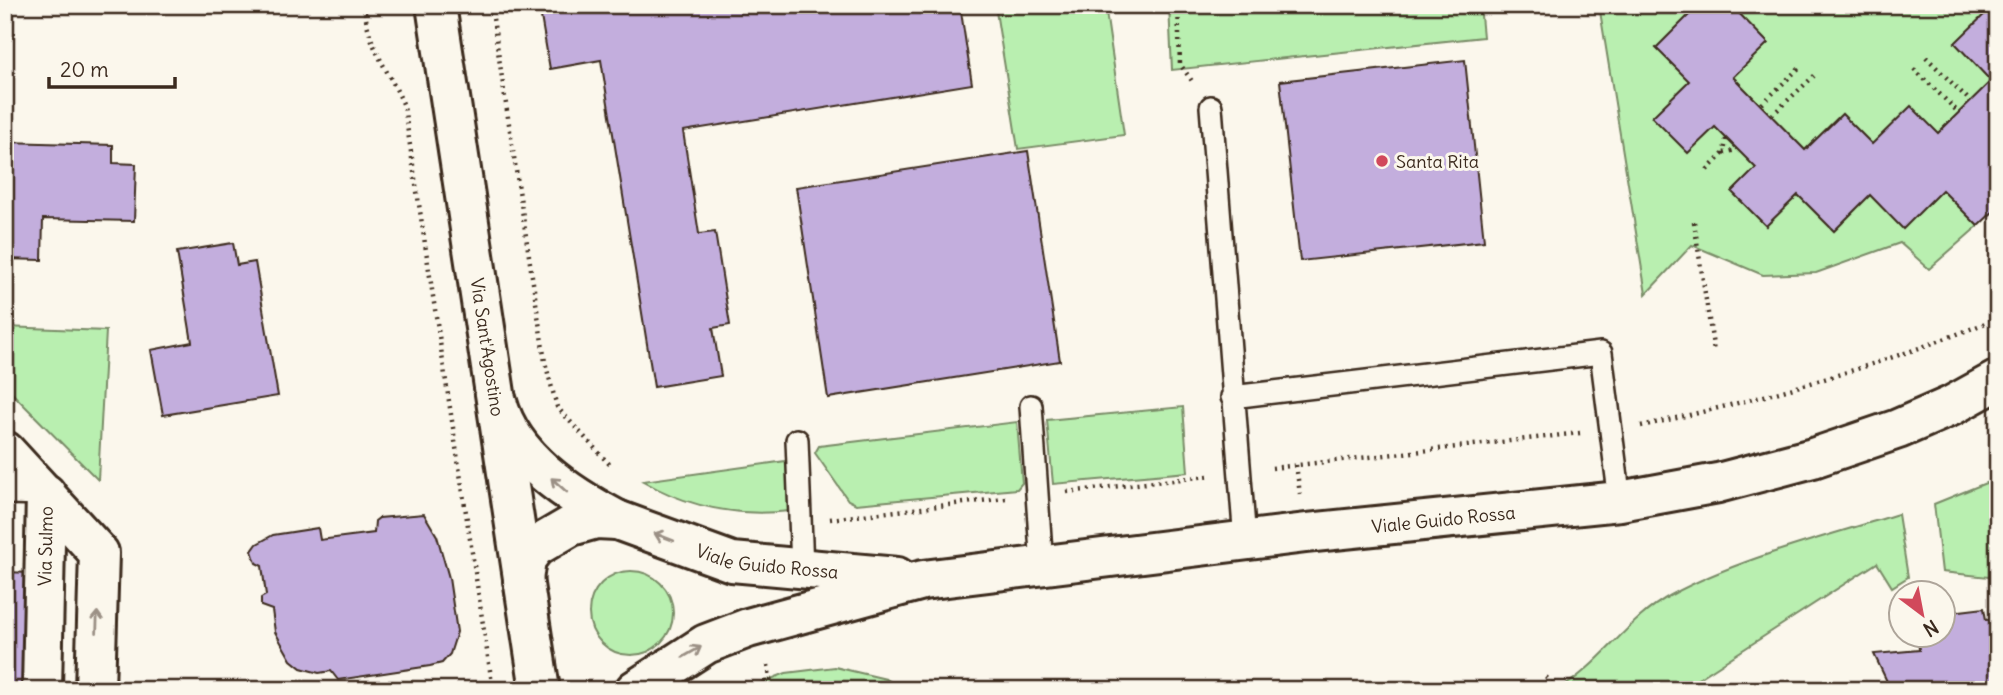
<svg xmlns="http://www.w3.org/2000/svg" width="2003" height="695" font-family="Delius,sans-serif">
  <rect width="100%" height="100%" fill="#fbf7ec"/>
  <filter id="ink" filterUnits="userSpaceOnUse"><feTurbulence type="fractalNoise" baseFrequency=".0143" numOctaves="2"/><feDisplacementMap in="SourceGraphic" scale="14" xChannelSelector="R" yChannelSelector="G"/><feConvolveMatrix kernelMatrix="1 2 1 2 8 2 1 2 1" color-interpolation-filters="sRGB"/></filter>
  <g filter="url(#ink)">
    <path fill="#b9efb0" stroke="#7a8c67" stroke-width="2" d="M995,5H1105L1124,135L1018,149Z
      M1169,5H1480L1483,37L1172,70Z
      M1599,5H1689L1694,10L1656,48L1689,81L1652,117L1715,127L1756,168L1732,192L1766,226L1798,195L1834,231L1870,195L1903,228L1942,190L1978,226L1929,269L1900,243L1816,273L1763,275L1692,245L1646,294Z
      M1731,5H1994L1955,43L1991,81L1938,133L1872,144L1842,114L1805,150L1733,77L1768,43Z
      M5,327L106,331L98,480L5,386Z
      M1183,407L1188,472L1053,484L1047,420Z
      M1017,422L1022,483L1017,489L856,504L848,500L815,453L819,446Z
      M786,461L790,511C737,517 689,508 643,481Z
      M1998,478V578L1942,572L1934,504Z
      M1898,514L1908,577L1892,587L1877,563L1681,690H1558C1601,665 1627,619 1671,595C1739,558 1825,537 1898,514Z
      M589 613a42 42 0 1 1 84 0a42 42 0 1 1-84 0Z
      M835,667L886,679L905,690H743L786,673Z"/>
    <path fill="#c3aedd" stroke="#3b2a1e" stroke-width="2" d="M539,5H960L972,84L683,131L699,234L715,232L730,325L713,328L721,376L654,387L601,60L550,69Z
      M1689,5H1731L1768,43L1733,77L1805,150L1842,114L1872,144L1911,106L1938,133L1991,81L1955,43L1994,5H1998V207L1978,226L1942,190L1903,229L1870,195L1834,231L1798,195L1766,226L1732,192L1756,168L1715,127L1688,153L1652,117L1689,81L1656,48L1694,10Z
      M1465,60L1484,241L1300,261L1280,81Z
      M5,142L113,145V163L136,164L134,221L43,219L42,260L5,259Z
      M1028,151L1060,361L828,398L796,187Z
      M233,243L237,265L255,262L278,396L163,415L151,350L192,342L177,252Z
      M424,514L437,536L449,578L457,632L450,654L442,663L430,666L338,680L331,671L319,673L301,668L291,660L275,632L272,610L261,606V598L266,595L262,566L256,563L252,551L257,544L273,535L318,528L320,540L374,533L375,521L379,518Z
      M5,572L31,573L28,690H5Z
      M1984,608L1986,620L1998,619V690H1891L1874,654L1919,650L1918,636H1944V613Z"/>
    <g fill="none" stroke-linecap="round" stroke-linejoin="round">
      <g stroke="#3b2a1e" stroke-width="26">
        <path id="lane" d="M1211,107L1245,541
          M1232,397L1601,353L1620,501
          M1031,406L1042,567
          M797,440L802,568
          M5,493L46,494"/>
      </g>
      <g stroke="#3b2a1e" stroke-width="44">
        <g id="street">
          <path d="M497,402C512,458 569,495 617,520"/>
          <path d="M5,451L99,553L95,690"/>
          <path id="s1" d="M523,580L526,559L535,547L571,526L596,519L617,520L732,562L897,577"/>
          <path id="s2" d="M42,690L46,494"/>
          <path id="s3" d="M635,690L706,644L748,628L923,580L1306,533L1620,501L1718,483L1813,458L1898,429L1951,406L1998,380"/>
        </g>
      </g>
      <g stroke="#3b2a1e" stroke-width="44">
        <g id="secondary">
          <path id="s4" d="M436,5L540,690"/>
        </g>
      </g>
      <path stroke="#3b2a1e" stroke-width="4.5" stroke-dasharray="2 5" stroke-linecap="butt" d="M364,5C369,51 387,66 404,106L493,690
        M491,5L545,362L557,407L611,466
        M1178,5L1180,64L1192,81
        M1926,57L1968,99
        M1914,69L1957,111
        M1762,104L1802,65
        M1772,115L1814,76
        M1726,139L1724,153L1736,150
        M1707,170L1724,153
        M1694,222L1714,352
        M1641,426C1764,399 1880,366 1998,318
        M1296,465L1300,494
        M1272,468L1580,433
        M1067,492L1208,476
        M830,519L1006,498
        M768,665L772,690
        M1546,677L1557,690
        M920,690L923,684"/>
      <use href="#lane" stroke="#fbf7ec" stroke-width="21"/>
      <use href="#street" stroke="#fbf7ec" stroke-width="38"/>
      <use href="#secondary" stroke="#fbf7ec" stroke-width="38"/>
    </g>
    <defs><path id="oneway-shaft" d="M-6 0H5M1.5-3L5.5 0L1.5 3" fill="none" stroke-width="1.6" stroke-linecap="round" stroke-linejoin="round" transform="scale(1.75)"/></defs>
    <g stroke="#9b9085">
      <use href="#oneway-shaft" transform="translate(559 485) rotate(-138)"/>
      <use href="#oneway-shaft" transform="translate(664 537) rotate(-159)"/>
      <use href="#oneway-shaft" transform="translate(97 622) rotate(-88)"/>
      <use href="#oneway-shaft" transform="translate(692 652) rotate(-30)"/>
    </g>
  </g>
  <circle fill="#d1495b" stroke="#fbf7ec" stroke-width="2.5" cx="1382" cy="161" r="7"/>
  <g text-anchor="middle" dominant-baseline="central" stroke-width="6" stroke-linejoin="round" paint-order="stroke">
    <g font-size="18" fill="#3b2a1e" stroke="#fbf7ec" text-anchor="start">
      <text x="1396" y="161">Santa Rita</text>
    </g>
    <g font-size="18" fill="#3b2a1e" stroke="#fbf7ec">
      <text stroke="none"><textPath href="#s4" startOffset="346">Via Sant'Agostino</textPath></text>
      <text stroke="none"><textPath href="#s3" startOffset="835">Viale Guido Rossa</textPath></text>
      <text stroke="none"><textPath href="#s2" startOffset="144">Via Sulmo</textPath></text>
      <text stroke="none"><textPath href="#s1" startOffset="282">Viale Guido Rossa</textPath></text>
    </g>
  </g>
  <rect width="2003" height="695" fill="none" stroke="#fbf7ec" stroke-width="28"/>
  <rect x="14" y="14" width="1975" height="667" fill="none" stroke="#3b2a1e" stroke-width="2.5" filter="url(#ink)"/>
  <g transform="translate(1922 614) rotate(148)"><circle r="33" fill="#fbf7ec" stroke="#aea59a" stroke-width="2"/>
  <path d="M0-5L12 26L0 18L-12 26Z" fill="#d1495b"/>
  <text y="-10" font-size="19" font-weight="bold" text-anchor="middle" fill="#3b2a1e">N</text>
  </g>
  <path d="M49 77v10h126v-10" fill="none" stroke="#3b2a1e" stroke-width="3.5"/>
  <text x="60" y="77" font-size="21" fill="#3b2a1e" stroke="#fbf7ec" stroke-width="5" paint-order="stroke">20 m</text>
</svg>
